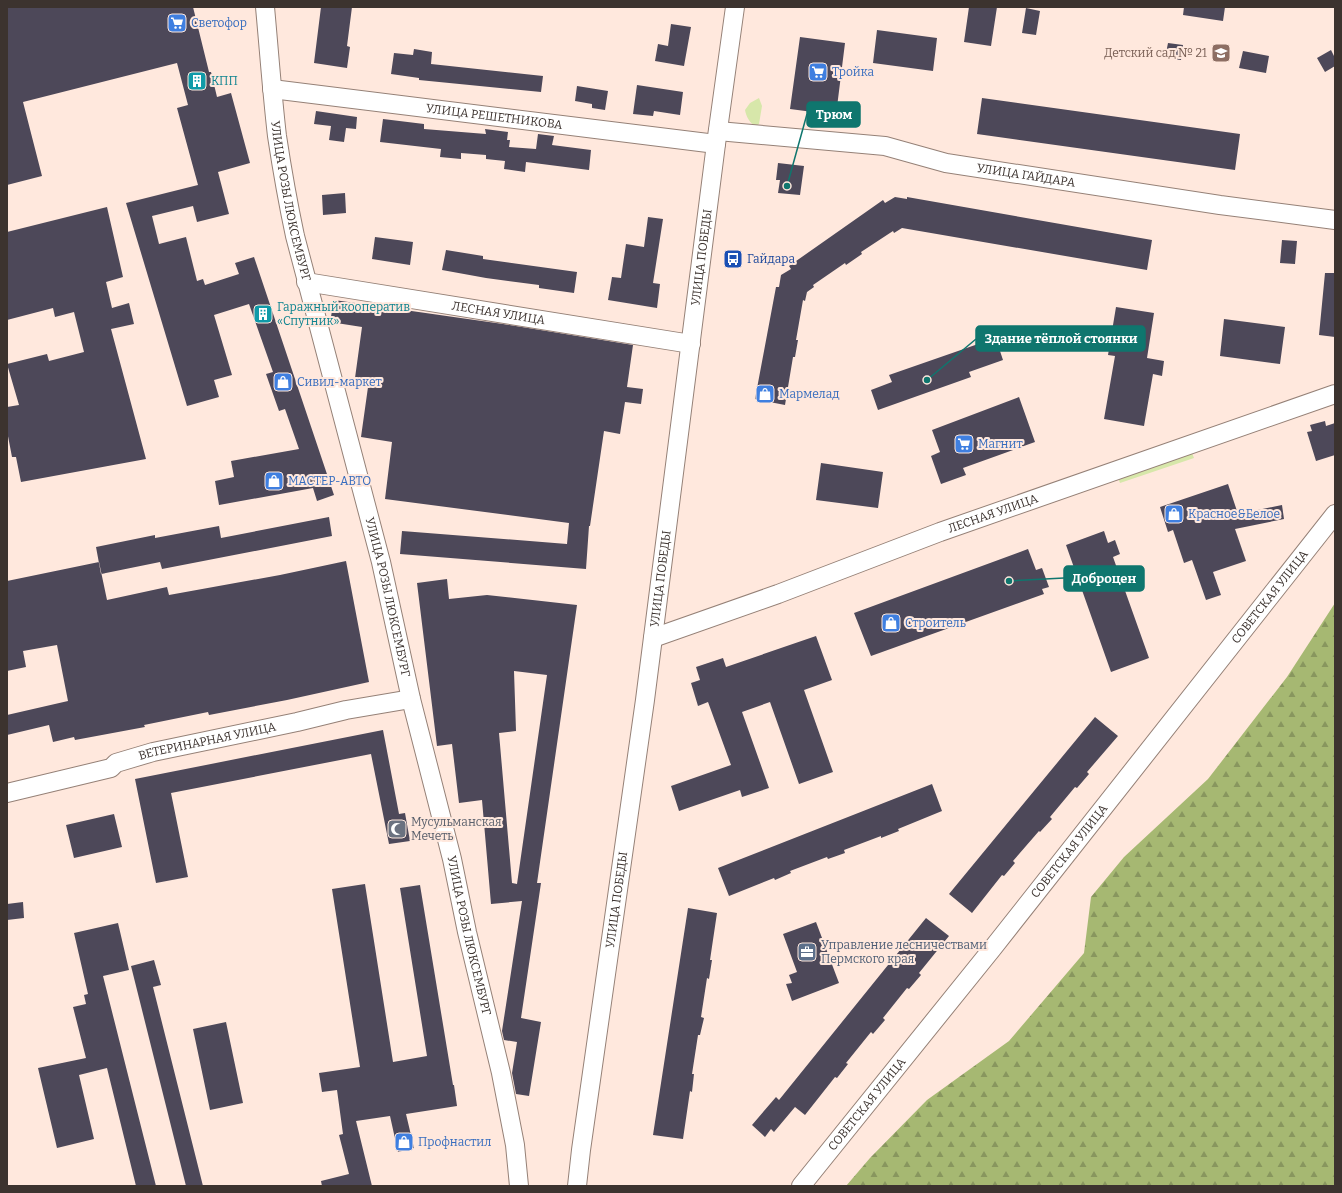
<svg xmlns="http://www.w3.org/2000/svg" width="1342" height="1193" font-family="Bitter,serif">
  <defs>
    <pattern id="forest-firs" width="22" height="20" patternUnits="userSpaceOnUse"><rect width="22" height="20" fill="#a6b872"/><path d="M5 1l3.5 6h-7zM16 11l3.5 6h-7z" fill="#88965e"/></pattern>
  </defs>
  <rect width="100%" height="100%" fill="#ffe8dd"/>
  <path fill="#d7e7aa" d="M759,98L762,106L759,124L756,126C750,124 746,116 745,110L750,103Z
    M1192,453L1194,458L1120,483L1118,478Z"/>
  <path fill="url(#forest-firs)" d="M1335,603V1186H846L870,1158L927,1100L1009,1041L1084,953L1091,897L1124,857L1208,779L1287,677Z"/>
  <path fill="#4d4859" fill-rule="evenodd" d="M7,7H193L209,72H211L217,97L231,93L250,163L218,172L229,214L197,222L193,206L152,216L159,244L186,237L197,281L203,279L205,285L239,274L235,263L254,257L334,495L317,501L313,488L219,505L215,481L234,477L231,461L299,449L285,409L279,411L266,374L273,372L249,304L214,315L232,375L214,380L219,397L187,406L126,203L198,185L177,108L188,105L177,63L23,102L42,176L7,185Z
    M321,7H352L347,46L350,47L347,68L314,63Z
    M969,7H997L991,46L964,42Z
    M1184,7H1225L1223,21L1183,15Z
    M1026,8L1040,11L1036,35L1022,33Z
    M671,24L691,27L684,66L655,61L658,44L668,46Z
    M877,30L937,38L933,71L873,63Z
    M800,37L845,43L836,115L790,109Z
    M1168,43L1183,45L1181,60L1165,58Z
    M414,49L432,52L431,64L543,76L541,92L419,80V78L391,74L394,53L413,55Z
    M1331,50L1335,58V66L1325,72L1317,58Z
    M1243,51L1269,56L1266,73L1239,68Z
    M637,85L683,92L680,115L654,111L653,116L633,114Z
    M577,86L608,91L605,110L592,108V104L575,101Z
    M982,98L1240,134L1235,170L977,134Z
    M316,111L357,117L356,129L346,128L344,142L329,140L331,126L314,124Z
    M383,119L424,124V129L486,134L485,129L508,132L507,140H510L509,147L536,149L538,134L554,136L552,145L591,150L589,170L526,162L525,172L504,169L505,161L486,159V155L461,153V159L440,157L441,149L380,142Z
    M778,163L804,166L800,195L778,193L780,180H776Z
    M345,193L346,213L323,215L322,195Z
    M895,197L907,199V197L1152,240L1147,270L902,228L894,233L893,231L861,252L862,254L846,265L845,263L813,285L814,287L807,292L805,301L803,300L796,340H798L795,357H793L785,405L755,399L776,287H779L781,275L791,269L789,266L883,200L885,203Z
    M107,207L123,277L106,282L112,308L129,303L134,324L111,329L146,459L21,482L16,457H12L7,431V407L19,405L7,364L47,354L49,361L84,352L74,312L55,317L53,308L7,320V232Z
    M648,217L663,219L653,283L660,284L657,308L608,300L612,277L621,278L626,244L644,247Z
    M375,237L413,242L410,265L372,259Z
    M1282,240L1297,241L1295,264L1280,263Z
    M446,250L483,256V259L577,272L574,293L539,288V285L486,278L442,270Z
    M1325,273H1335V337L1319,335Z
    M334,300L503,324L633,345L627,387L643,389L641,404L625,402L620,434L604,431L590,526H589L586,569L400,554L402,531L567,544L569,523L385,499L392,442L361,437L369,380L355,378L362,327L330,322Z
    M1116,307L1154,313L1147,358L1164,361L1162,376L1153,374L1144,426L1104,419L1115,356L1108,355Z
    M1224,319L1285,327L1280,364L1220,356Z
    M995,336L1003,360L969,372L971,377L878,410L871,390L892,382L889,375L981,343L980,342Z
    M1019,397L1035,442L963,468L966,475L941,484L931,456L940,452L932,430Z
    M1325,421L1326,426L1335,423V455L1316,461L1307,432L1312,431L1310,425Z
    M821,463L883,472L878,508L816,500Z
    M1228,484L1238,514L1282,505L1284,519L1235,529L1246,561L1213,572L1221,595L1206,600L1192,560L1184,563L1173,530L1168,532L1160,507Z
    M329,517L332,536L162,569L160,562L101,574L96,547L155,535V538L219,526L221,538Z
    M1104,531L1108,543L1115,540L1120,554L1113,557L1149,658L1111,672L1066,545Z
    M1028,549L1036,570L1042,568L1049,587L1042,589L1044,594L871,656L854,613Z
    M346,561L369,682L287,700L209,715L208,712L144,725L145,727L75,740L74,737L53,742L49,725L7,735V715L68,701L57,645L23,651L26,667L7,671V581L99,562L107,600L167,587L169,595L280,575Z
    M447,579L449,599L487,595L577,605L537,883H541L521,1018L541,1022L529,1096L516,1094L512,1073L517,1042L504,1040L502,1031L522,901L491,904L482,800L459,803L452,744L437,746L417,583ZM514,671L547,675L517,884L512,883L499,733L516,731Z
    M816,636L832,680L804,690L833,772L799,784L770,702L742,712L769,788L742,797L740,790L679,811L671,786L731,765L708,702L698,706L691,683L700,680L696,667L723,658L726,667Z
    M1095,717L1118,736L1087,772L1089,774L1077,788L1075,787L1050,817L1052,819L1040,832L1039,831L1013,861L1015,863L1004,876L1002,875L972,913L949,894Z
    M383,730L399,814L405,813L410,841L389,844L371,754L171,793L188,877L156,883L135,779Z
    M932,784L942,811L898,829L899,831L881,838V836L844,850L845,853L828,859L827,857L790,871L791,873L775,880L774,878L729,896L718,868Z
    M114,814L122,847L74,858L66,825Z
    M365,884L393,1062L427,1056L400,888L420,885L453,1085H454L457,1106L406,1114L414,1148L398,1152L390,1116L356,1121L372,1186H322L321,1181L349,1174L339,1135L343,1134L337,1090L322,1092L319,1073L360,1067L332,889Z
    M23,902L24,918L7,920V904Z
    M688,908L717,913L710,960H712L709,979L707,978L701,1017L704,1018L700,1035H698L692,1074H694L692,1092L690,1091L683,1139L653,1135Z
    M926,918L949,936L919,973L921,975L909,989L907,988L883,1018L885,1020L873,1034L871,1032L846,1063L848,1064L837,1078L835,1077L805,1115L795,1107L774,1132L771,1129L765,1137L752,1125L776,1097L779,1100Z
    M816,922L839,983L792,1001L786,984L792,983L789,975L797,972L783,934Z
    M118,923L129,970L103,976L156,1186H136L107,1068L79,1075L94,1139L57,1148L38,1068L86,1058L73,1007L86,1004L84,995L88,994L74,933Z
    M154,960L161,985L153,987L203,1186H186L131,966Z
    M226,1022L243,1103L210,1110L193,1029Z"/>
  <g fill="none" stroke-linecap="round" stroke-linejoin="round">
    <g stroke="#958177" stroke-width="20">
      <g id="minor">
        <path id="s1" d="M265,7C269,50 272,93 277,136C282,169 288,203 295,236L381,562L411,699L452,859L467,932L501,1073L515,1145L519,1186"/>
        <path id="s2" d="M272,89L716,144"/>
        <path id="s3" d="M718,131L885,146L946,163L1220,205L1335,220"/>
        <path id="s4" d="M306,282L691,344"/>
        <path id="s5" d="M653,638L778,594L940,532L1335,394"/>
        <path id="s6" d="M7,793L111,768L116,763L153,752L297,722L346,710L411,699"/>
        <path id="s7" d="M577,1186L581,1150L645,700L716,144L735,7"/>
        <path id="s8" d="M801,1186L992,949L1335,514"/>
      </g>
    </g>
    <use href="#minor" stroke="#fff" stroke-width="18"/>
  </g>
  <defs>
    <g id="supermarket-square" transform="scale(1)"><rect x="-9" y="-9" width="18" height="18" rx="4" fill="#3f7fe0" stroke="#ffe8dd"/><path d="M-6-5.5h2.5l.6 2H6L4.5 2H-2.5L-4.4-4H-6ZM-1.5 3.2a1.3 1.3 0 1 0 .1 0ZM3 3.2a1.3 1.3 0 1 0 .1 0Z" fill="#fff"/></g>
    <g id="school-square" transform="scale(1)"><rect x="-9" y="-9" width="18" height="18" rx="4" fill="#8d6e63" stroke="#ffe8dd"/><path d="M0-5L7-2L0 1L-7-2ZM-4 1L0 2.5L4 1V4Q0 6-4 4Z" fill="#fff"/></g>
    <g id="building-square" transform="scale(1)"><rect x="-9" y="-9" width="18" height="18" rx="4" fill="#0f9aa8" stroke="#ffe8dd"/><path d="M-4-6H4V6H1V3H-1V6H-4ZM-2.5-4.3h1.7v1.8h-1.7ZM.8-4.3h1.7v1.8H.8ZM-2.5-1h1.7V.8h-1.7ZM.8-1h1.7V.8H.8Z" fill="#fff"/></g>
    <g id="bus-square" transform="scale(1)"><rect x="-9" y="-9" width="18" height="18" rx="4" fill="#1a4fb4" stroke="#ffe8dd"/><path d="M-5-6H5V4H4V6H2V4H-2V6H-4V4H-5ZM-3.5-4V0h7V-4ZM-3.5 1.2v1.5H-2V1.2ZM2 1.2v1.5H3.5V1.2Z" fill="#fff"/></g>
    <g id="shop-square" transform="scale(1)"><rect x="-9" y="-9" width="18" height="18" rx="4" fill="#3f7fe0" stroke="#ffe8dd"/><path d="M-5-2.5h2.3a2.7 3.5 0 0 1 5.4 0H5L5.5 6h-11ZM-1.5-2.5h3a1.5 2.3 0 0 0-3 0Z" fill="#fff"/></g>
    <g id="mosque-square" transform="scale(1)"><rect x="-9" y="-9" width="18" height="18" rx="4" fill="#6b7280" stroke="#ffe8dd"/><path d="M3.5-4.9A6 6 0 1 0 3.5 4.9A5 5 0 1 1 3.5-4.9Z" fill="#fff"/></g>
    <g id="office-square" transform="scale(1)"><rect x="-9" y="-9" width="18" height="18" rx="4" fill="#5c6f8a" stroke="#ffe8dd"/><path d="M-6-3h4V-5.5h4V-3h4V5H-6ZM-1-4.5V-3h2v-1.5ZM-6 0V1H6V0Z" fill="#fff"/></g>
  </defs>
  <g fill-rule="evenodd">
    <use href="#supermarket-square" x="177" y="23"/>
    <use href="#school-square" x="1221" y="53"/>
    <use href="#supermarket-square" x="818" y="72"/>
    <use href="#building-square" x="197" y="81"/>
    <use href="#bus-square" x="733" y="259"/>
    <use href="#building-square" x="263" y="314"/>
    <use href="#shop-square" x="283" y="382"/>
    <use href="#shop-square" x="765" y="394"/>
    <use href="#supermarket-square" x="964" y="444"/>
    <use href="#shop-square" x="274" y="481"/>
    <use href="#shop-square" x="1174" y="514"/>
    <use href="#shop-square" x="891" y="623"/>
    <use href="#mosque-square" x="397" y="829"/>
    <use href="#office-square" x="807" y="952"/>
    <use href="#shop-square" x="404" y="1142"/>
  </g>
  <g text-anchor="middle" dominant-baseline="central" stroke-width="4" stroke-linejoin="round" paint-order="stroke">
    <g font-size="12" fill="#366cbe" stroke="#ffe8dd" text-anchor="start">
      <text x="191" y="23">Светофор</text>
      <text x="832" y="72">Тройка</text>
      <text x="297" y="382">Сивил-маркет</text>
      <text x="779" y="394">Мармелад</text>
      <text x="978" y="444">Магнит</text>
      <text x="288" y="481">МАСТЕР-АВТО</text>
      <text x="1188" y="514">Красное&amp;Белое</text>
      <text x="905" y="623">Строитель</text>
      <text x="418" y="1142">Профнастил</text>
    </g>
    <g font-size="12" fill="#785e54" stroke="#ffe8dd" text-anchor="end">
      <text x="1207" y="53">Детский сад № 21</text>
    </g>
    <g font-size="12" fill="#0d838f" stroke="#ffe8dd" text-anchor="start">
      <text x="211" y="81">КПП</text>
      <text x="277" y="307">Гаражный кооператив<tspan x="277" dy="14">«Спутник»</tspan></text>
    </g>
    <g font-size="12" fill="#3c332f" stroke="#ffe8dd">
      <text stroke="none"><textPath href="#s2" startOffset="224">УЛИЦА РЕШЕТНИКОВА</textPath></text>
      <text stroke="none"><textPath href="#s3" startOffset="312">УЛИЦА ГАЙДАРА</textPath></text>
      <text stroke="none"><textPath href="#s1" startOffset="196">УЛИЦА РОЗЫ ЛЮКСЕМБУРГ</textPath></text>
      <text stroke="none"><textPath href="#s7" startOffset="937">УЛИЦА ПОБЕДЫ</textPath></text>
      <text stroke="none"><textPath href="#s4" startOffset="195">ЛЕСНАЯ УЛИЦА</textPath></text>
      <text stroke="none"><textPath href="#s5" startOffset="362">ЛЕСНАЯ УЛИЦА</textPath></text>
      <text stroke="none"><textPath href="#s7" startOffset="613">УЛИЦА ПОБЕДЫ</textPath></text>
      <text stroke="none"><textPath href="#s1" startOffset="604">УЛИЦА РОЗЫ ЛЮКСЕМБУРГ</textPath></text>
      <text stroke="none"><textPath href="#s8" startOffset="753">СОВЕТСКАЯ УЛИЦА</textPath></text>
      <text stroke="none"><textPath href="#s6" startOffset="208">ВЕТЕРИНАРНАЯ УЛИЦА</textPath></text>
      <text stroke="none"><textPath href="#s8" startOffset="429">СОВЕТСКАЯ УЛИЦА</textPath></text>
      <text stroke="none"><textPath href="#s7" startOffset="289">УЛИЦА ПОБЕДЫ</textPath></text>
      <text stroke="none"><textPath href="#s1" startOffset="952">УЛИЦА РОЗЫ ЛЮКСЕМБУРГ</textPath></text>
      <text stroke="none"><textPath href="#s8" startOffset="105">СОВЕТСКАЯ УЛИЦА</textPath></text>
    </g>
    <g font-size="12" fill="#164399" stroke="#ffe8dd" text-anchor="start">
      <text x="747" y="259">Гайдара</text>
    </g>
    <g font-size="12" fill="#5b616d" stroke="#ffe8dd" text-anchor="start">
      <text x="411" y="822">Мусульманская<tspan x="411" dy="14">Мечеть</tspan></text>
    </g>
    <g font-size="12" fill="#4e5e75" stroke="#ffe8dd" text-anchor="start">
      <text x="821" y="945">Управление лесничествами<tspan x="821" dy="14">Пермского края</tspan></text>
    </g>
  </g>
  <path fill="none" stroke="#0f766e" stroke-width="1.5" d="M787 186L807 114M927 380L976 339M1009 581L1064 578"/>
  <g fill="#0f766e" stroke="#ffe8dd" stroke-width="1.5">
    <circle cx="787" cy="186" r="4"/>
    <circle cx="927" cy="380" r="4"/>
    <circle cx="1009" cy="581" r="4"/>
  </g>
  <g fill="#0f766e" stroke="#0f766e" stroke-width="1.5">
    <rect x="807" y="102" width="53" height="25" rx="4"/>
    <rect x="976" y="326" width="169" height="25" rx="4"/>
    <rect x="1064" y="566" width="80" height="25" rx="4"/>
  </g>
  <g font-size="13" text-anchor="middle" font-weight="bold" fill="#fff">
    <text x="834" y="119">Трюм</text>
    <text x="1061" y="343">Здание тёплой стоянки</text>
    <text x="1104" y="583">Доброцен</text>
  </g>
  <rect width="1342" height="1193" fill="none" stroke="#3c332f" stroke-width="16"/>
</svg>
